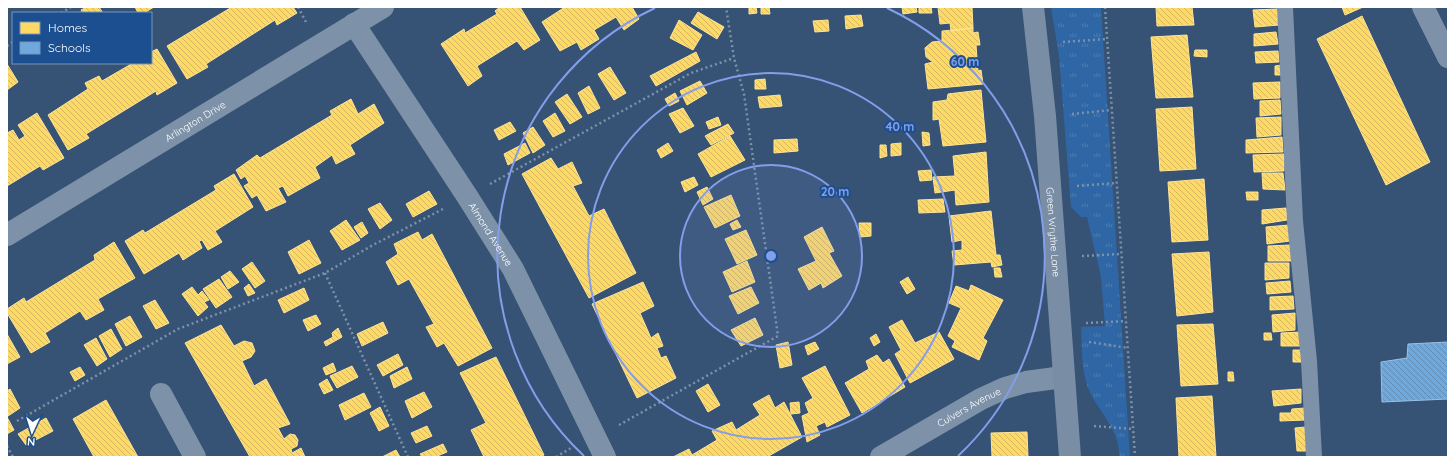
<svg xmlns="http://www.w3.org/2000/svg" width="1455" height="464" font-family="Quicksand,sans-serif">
  <defs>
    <pattern id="grass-tufts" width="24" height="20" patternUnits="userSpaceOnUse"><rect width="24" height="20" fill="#2f66a5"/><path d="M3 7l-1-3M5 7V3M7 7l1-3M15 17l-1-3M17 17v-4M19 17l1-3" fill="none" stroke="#4e7db2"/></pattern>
    <pattern id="homes-back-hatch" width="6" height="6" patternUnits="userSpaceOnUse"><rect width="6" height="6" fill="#ffd966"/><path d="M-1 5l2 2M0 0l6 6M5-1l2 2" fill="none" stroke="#d2b660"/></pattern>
    <pattern id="schools-back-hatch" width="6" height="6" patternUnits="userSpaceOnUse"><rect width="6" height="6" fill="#6fa8dc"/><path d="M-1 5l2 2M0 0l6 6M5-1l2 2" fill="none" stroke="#648cb1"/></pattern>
  </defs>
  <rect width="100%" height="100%" fill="#365274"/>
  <path fill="url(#grass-tufts)" d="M1051,7H1101L1130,457H1119C1121,430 1098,412 1088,388C1081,369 1082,347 1081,327L1105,326L1101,277L1087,217H1081L1071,207L1059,56Z"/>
  <path fill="url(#homes-back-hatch)" stroke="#ffe494" d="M87,7H99L103,13H83L81,10Z
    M135,7H154L144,13H138Z
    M232,7H293L297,13L277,25L275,20L206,64L208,67L187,79L167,46Z
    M500,7H520L540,40L524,50L517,41L477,66L482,76L468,86L441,44L464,29L465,33L497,14L495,11Z
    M565,7H632L639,19L624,30L616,17L594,30L599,39L581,50L577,42L560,51L542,22Z
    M749,7H756L757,13L749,14Z
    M761,7H769L770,14H761Z
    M902,7H916L917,12L903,14Z
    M919,7H931L932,13H919Z
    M938,7H972L973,28L951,31L950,23L940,24Z
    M1156,7H1192L1194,25L1157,26Z
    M1342,7H1363L1345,15Z
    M1277,9L1279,25L1255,27L1253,10Z
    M698,12L724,27L717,39L691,23Z
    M861,15L863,26L846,29L845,16Z
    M1362,16L1430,162L1386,185L1317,39Z
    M679,20L702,35L693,50L670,38Z
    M828,20L829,31L815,32L813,21Z
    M973,28V33L978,32L980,45H976L978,71L981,70L983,84L928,89L925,64L933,62L926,57L925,48L932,42L942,41V31Z
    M1276,32L1278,44L1254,46V34Z
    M1187,35L1193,97L1156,98L1151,37Z
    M157,49L177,83L157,95L156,91L86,134L89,138L68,150L48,115L88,89L85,83L99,76L102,81L133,63H151V52Z
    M1195,50H1207V57L1194,56Z
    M1278,51L1279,62L1256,63L1255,52Z
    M696,52L700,61L656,86L650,76Z
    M7,64L18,82L7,90Z
    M1282,65L1283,75H1275V66Z
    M610,67L626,93L614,100L598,74Z
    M765,79L766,89H755V80Z
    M700,81L707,93L687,105L680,91Z
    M1280,82V98L1254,99L1253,83Z
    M589,86L600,108L588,114L578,93Z
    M981,90L986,142L943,146L939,119L933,120V102L947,100L948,94Z
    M675,93L679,101L669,106L665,99Z
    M567,94L582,117L570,124L555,102Z
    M780,95L782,106L760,108L758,97Z
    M351,99L358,114L374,104L384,123L350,145L355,154L336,164L332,155L315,167L320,178L288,196L283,186L278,188L286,202L266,211L257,195L252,198L244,186L249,183L245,176L241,179L236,170L257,155L260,158L332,115L330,111Z
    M1280,100L1281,114L1260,116V101Z
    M1192,107L1196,169L1160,171L1156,109Z
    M683,108L694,126L680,133L669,114Z
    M37,113L64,158L43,170L40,166L7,186V133L13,130L19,140L25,136L18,125Z
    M555,113L565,131L553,137L543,121Z
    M718,117L721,125L709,129L706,122Z
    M1281,117V135L1257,137L1256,118Z
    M510,122L516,131L499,140L494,130Z
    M728,124L734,133L711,145L705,136Z
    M533,127L545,145L533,153L523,133Z
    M922,132L929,133L930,145L923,146Z
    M730,136L745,160L711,177L698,154Z
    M1282,137L1283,152L1246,153V140Z
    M797,139L798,151L774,153V140Z
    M525,143L530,153L508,165L504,154Z
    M668,143L673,151L661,158L657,150Z
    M901,143V155L891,156V144Z
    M880,145H886L887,156L880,158Z
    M986,152L989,202L956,205L955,190L935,193L933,177L955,176L953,156Z
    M1284,154V171L1254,172L1253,155Z
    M551,158L558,169L572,162L582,183L573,186L589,216L604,209L636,273L589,298L522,174Z
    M931,170L932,180L920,181L918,171Z
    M1262,173H1283L1285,190L1263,189Z
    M234,174L253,207L215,231L222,242L208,250L202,240L199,241L202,248L183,260L179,253L144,274L125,241L143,230L145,233L216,190L214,186Z
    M694,177L698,185L685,192L681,182Z
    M1204,179L1208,240L1172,242L1168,182Z
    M707,187L713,199L703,205L697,192Z
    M429,191L437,204L413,217L406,204Z
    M1246,192H1258V200H1247Z
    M731,195L740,216L715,228L704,207Z
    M943,199L945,212L919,213L918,200Z
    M380,203L392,220L380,229L368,209Z
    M1286,208L1287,220L1262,224V210Z
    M991,211L996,255H1000L1002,265L992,267L991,262L954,265L952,251L962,250V240L952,242L949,216Z
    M346,220L360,240L342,250L330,231Z
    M737,220L741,227L733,230L730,224Z
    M362,222L368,233L361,238L354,227Z
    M859,223H871V236L860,237Z
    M1289,225L1290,241L1267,244L1266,227Z
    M822,227L834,251L829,253L842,276L823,288L821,283L809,290L798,269L816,261L804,237Z
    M746,230L757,255L737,264L725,239Z
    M418,232L422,240L432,234L492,348L458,366L444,343L437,347L426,327L434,324L409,279L398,285L386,262L398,254L394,244Z
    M309,240L321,263L299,274L288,252Z
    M114,242L135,278L98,299L104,310L86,320L80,311L45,333L50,342L31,353L7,313V309L24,298L26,302L95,260L94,255Z
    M1290,245L1292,261H1268V246Z
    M1209,252L1213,312L1177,316L1172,254Z
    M747,261L755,282L732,292L723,272Z
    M252,262L265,281L255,288L242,269Z
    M1265,263H1289V278L1265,280Z
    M994,268H1000L1002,277H995Z
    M230,271L239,282L228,289L221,277Z
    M908,277L915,289L907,294L900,282Z
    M219,279L232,297L216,308L203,289Z
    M1290,281L1291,292L1267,294L1266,283Z
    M643,282L654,306L640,313L651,338L658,333L663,346L657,348L661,358L666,356L676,378L637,398L592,304Z
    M249,284L255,293L248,296L244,288Z
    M971,285L1003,300L983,338L987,341L979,360L952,347L955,341L948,336L961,308L949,303L956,286L969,291Z
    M192,287L198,295L202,291L209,300L204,302L208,307L198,316L182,294Z
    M751,287L759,303L738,314L729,296Z
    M304,288L309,300L284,313L278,300Z
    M1293,296L1294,309L1270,310V297Z
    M155,300L169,323L156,329L143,306Z
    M1295,313V330L1273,332L1272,315Z
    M316,315L321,324L308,331L303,320Z
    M130,316L142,337L126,346L115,324Z
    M755,318L763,335L741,346L731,330Z
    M902,320L915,343L939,332L954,359L910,383L895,354L901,350L889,327Z
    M383,322L388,333L362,346L357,334Z
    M1213,324L1218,384L1181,386L1177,325Z
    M221,325L234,346L244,341L252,343L255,351L251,357L242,361L254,386L266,379L290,424L278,428L284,439L290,434L295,435L298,440L297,446L291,449L292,453L301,448L305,457H250L185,343Z
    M338,328L342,337L326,346L324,342L333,337L332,333Z
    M111,329L122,349L110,357L99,336Z
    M1301,332L1302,346H1281V333Z
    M1264,333H1271L1272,340H1264Z
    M7,334L20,357L7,364Z
    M876,334L880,342L874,346L870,338Z
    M96,338L107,359L97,366L84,345Z
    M788,342L792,365L780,368L776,345Z
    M815,342L819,349L808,355L805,346Z
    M1293,350H1302V362H1293Z
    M398,354L403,365L383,376L377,365Z
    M877,355L883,363L889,359L905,387L862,413L845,383L869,369L866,361Z
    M496,357L544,455L541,457H484L471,430L486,423L460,373Z
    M333,363L336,371L326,375L323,368Z
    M352,366L358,377L337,388L330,376Z
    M825,366L850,415L827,427L825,422L816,426L820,435L807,442L802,416L809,413L805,403L813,398L802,378Z
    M80,367L85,375L75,381L70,372Z
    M407,367L412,379L394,388L390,376Z
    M1228,372H1233L1234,381H1228Z
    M327,379L333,390L324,394L319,384Z
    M708,384L720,405L708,412L696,391Z
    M10,389L20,408L8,416L7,391Z
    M1301,389V403L1274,406L1272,391Z
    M424,392L432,407L412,418L405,401Z
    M364,393L371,407L345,420L339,405Z
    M769,395L775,408L784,402L802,437L767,457H673L689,449L692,455L717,440L712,431L732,422L736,430L760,415L753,404Z
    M1212,396L1216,457H1179L1176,398Z
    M106,400L138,457H94L73,419Z
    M799,402L800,413L791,414L790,403Z
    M380,407L389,426L379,431L370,413Z
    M1305,408L1306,420L1280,421V413H1291L1292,409Z
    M7,417L14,430L7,434Z
    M46,418L53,431L26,445L18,434Z
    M427,426L432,436L416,443L411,433Z
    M1305,427L1307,451H1297L1295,428Z
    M1027,432L1028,457H992L991,433Z
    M443,444L447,452L435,457H422L420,454Z
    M396,450L400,457H382Z"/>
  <path fill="url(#schools-back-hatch)" stroke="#9ac2e6" d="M1448,342V399L1382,402L1381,362L1407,358L1408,344Z"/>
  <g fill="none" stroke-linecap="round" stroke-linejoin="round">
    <path stroke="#7d92a8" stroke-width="2.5" stroke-dasharray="2 3" stroke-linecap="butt" d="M298,7L306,22
      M1105,7L1135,457
      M61,13L71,7
      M1063,42L1107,39
      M7,46L13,42
      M1072,114L1112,110
      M490,184L691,73L734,58
      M1077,186L1116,183
      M1082,256L1121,254
      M325,273L408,457
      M1086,323L1126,321
      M1089,342L1128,348
      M17,421L178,329L325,273L373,245L443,209
      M619,425L778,336L744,94L734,58L726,7
      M1094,426L1133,429
      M7,446L13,457
      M556,457L571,448"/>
    <path stroke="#7d92a8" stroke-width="16" d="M1285,7L1295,221L1309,361L1314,457"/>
    <g stroke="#7d92a8" stroke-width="22">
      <path d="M1423,7L1448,57"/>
      <path id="s1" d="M354,24L467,196L513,269L605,457"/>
      <path id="s2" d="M7,235L383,7"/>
      <path d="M161,394L195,457"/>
      <path id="s3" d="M881,457L981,399L1005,388L1026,382L1063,377"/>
    </g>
    <path stroke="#798da4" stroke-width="22" id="s4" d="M1033,7L1045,116L1070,457"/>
  </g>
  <circle cx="771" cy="256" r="91" fill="#839eea" fill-opacity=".12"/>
  <g fill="none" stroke="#839eea" stroke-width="2">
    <circle cx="771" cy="256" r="91"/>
    <circle cx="771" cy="256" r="183"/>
    <path d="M584 456A274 274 0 0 1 655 8M887 8A274 274 0 0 1 958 456"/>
  </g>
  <g text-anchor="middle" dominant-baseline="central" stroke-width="4" stroke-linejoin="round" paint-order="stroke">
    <g font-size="10" fill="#fff" stroke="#1b4f8f">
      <text stroke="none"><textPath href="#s2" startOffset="220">Arlington Drive</textPath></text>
      <text stroke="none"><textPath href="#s4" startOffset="226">Green Wrythe Lane</textPath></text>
      <text stroke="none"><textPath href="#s1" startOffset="251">Almond Avenue</textPath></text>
      <text stroke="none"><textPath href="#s3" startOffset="101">Culvers Avenue</textPath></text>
    </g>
  </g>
  <circle cx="771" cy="256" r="6" fill="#839eea" stroke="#1b4f8f" stroke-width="2"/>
  <g font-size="12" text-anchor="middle" font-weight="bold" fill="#839eea" stroke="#1b4f8f" stroke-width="4" stroke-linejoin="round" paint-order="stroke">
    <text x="965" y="66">60 m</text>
    <text x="900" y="131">40 m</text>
    <text x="835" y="196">20 m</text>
  </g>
  <rect width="1455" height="464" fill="none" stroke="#ffffff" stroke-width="16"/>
  <rect x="12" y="12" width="140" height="52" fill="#1b4f8f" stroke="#7695bc"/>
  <rect x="20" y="22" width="20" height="12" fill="#ffd966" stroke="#7695bc"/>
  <text x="48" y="32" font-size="12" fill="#ffffff">Homes</text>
  <rect x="20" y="42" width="20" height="12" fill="#6fa8dc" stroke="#7695bc"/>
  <text x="48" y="52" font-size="12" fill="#ffffff">Schools</text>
  <g transform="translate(32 432) rotate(184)" stroke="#1b4f8f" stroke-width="3" paint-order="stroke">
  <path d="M0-3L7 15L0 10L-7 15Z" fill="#ffffff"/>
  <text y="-6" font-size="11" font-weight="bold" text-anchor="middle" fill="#ffffff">N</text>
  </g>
</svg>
